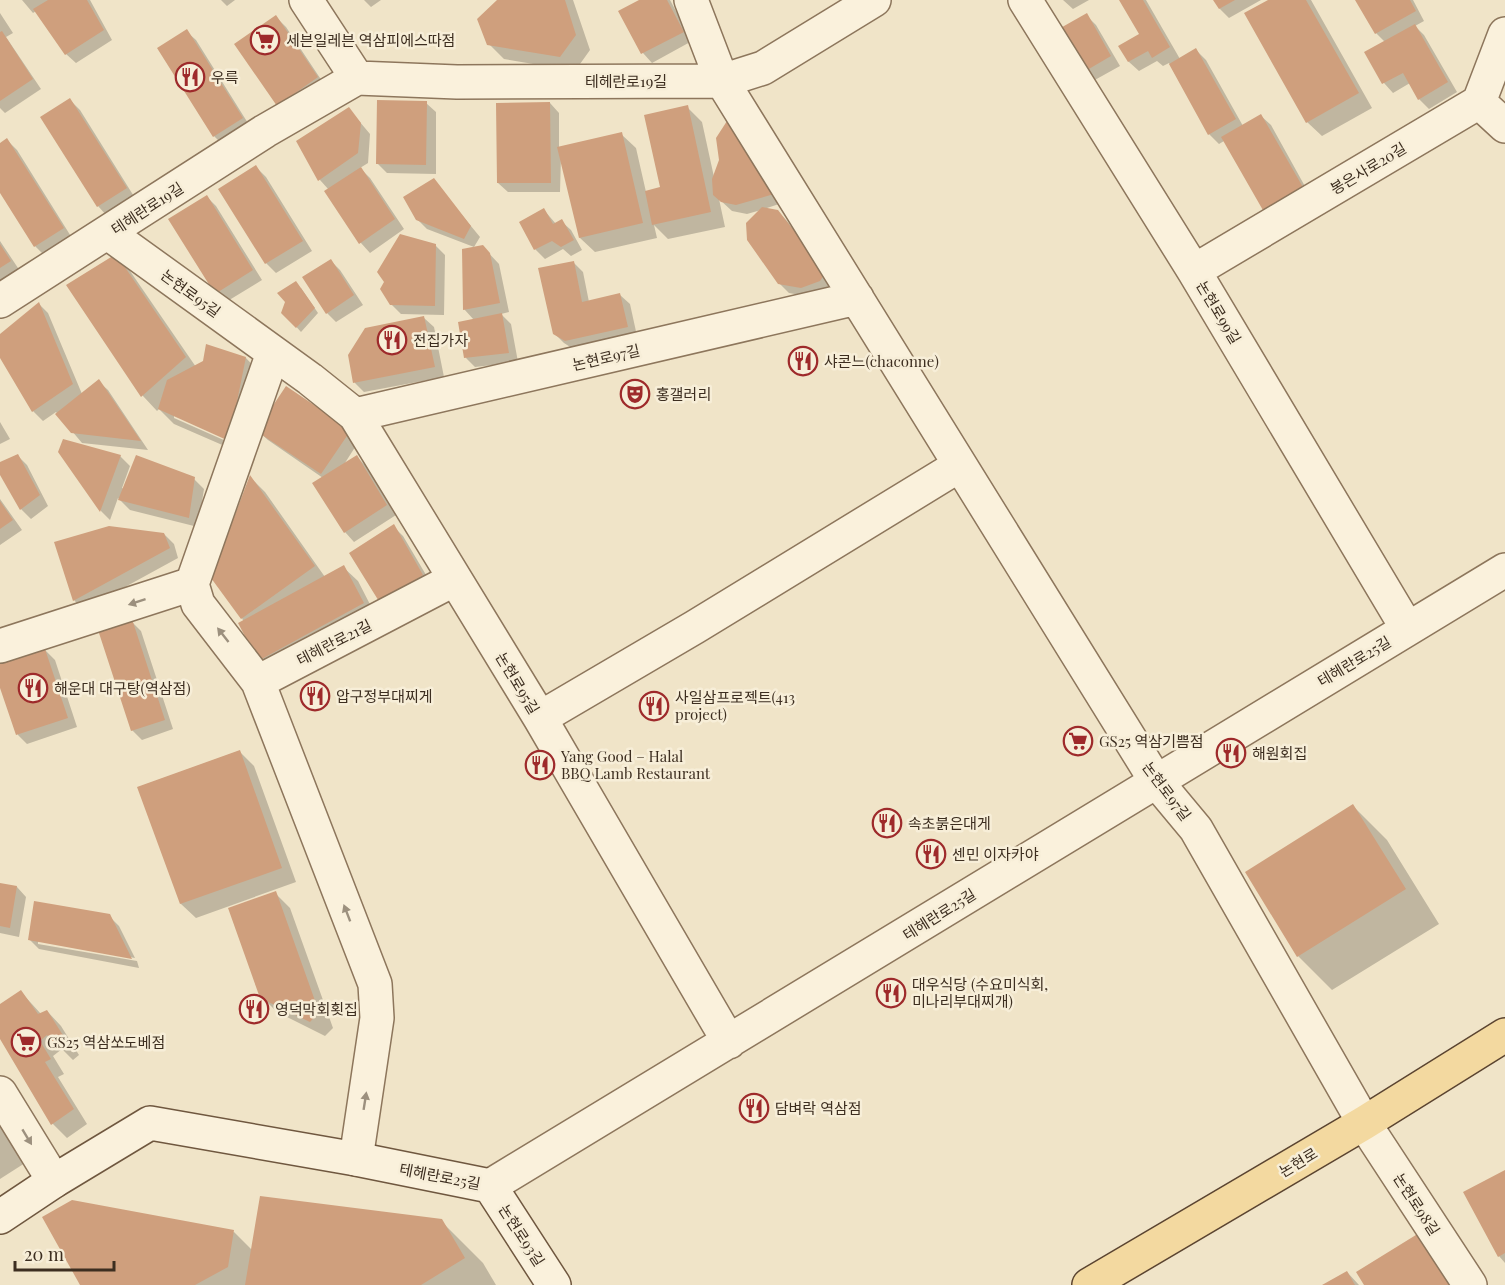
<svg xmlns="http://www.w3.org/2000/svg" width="1505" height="1285" font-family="'Playfair Display','Noto Sans KR',serif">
  <rect width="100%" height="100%" fill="#f0e4c8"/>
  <path fill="#0003" fill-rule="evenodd" d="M22,0H90L112,40L76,63L66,54L36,11L33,13Z
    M221,0H235L227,6Z
    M364,0H381L371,7Z
    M500,0H573L590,50L575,71L504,59L489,44Z
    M642,0H670L692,41L652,63L643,53L620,12Z
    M1063,0H1089L1073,9Z
    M1121,0H1146L1180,59L1196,50L1206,60L1243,126L1261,116L1271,125L1312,199L1224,141L1219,144L1209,134L1169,63L1163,66L1157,61L1139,71L1129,62L1120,46L1141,35Z
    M1215,0H1261L1229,18L1220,9Z
    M1271,0H1311L1372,108L1322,136L1307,122Z
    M1357,0H1413L1424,21L1415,26L1424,35L1457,92L1429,109L1419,99L1410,83L1393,93L1384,83L1366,53L1385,42L1376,33Z
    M0,13L13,33L6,37L41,89L5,113L0,108Z
    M1086,15L1096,25L1120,66L1093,81L1059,30Z
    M276,17L286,27L326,87L278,105Z
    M186,31L196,40L251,128L224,146L214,136L159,48Z
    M70,100L80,110L135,198L107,216L98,206Z
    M426,103L436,112V174L387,173L377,163Z
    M550,103L559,113V148L621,134L636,148L646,192L662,189L687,107L702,122L714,177L720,160L728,123L737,132L782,203L764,209L777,211L787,221L835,283L829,290L811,297L789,293L779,283L761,210L747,214L732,211L719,199L725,227L668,239L654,225L657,238L595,252L580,238L561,156L560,192H508L498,183Z
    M349,109L370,134L368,163L360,168L370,178L404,229L370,253L361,243L326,192L329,190L320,180L298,142Z
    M7,140L17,150L72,238L44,255L35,246L0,190V145Z
    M256,167L266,177L312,251L276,273L266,263Z
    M433,180L480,237L474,247L427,229L417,219Z
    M206,196L216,206L262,280L226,302L216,293Z
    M544,210L556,224L561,221L571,230L582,250L571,256L563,249L545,259L535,249L521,223Z
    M0,241L20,271L0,283Z
    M436,246L445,255L444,315L401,314L391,304L385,282Z
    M483,247L499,264L509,312L501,314L511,324L518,362L475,367L466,358L474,320L464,309Z
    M116,256L130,271L196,367L246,358L260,373L243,454L174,424L159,409L157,411L143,396L68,285ZM174,415L236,443L235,445L174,418Z
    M331,261L340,270L363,305L336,322L327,313Z
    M573,262L583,272L589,302L620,295L630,304L637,336L575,350L564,343L554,333Z
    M301,288L318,313L301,332L283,312Z
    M39,304L48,313L82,394L98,381L108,390L148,450L82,443L56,412L43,421L33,411L0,356V336Z
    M424,318L434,327L444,377L364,392L355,383L349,356Z
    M286,388L359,441L343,466L357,457L366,466L396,515L354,542L345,532L323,478L268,440L258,431Z
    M0,422L10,439L0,444Z
    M60,452L120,456L130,466L122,488L124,489L194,479L204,489L198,527L130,510L118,498L110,520L101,511Z
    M17,455L27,465L48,506L31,519L21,509L0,472V463Z
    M251,478L265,492L325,577L343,567L358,581L377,618L274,675L260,660L242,618Z
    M0,499L22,530L0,545Z
    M393,526L403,536L432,585L390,612Z
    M164,534L174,544L178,558L83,610L74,600Z
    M131,621L141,631L173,729L142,740L132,730Z
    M45,650L55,660L77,727L27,744L18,735L0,683V666Z
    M239,751L254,766L296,882L196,918L181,904L139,787Z
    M1353,806L1387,840L1439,924L1332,990L1298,956Z
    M0,884L17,887L26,897L19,937L0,933Z
    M275,893L290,908L333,1028L325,1036L277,1012L262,997Z
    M109,916L119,926L135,958L38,941V944L137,961L139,968L39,949L30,940Z
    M21,992L41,1014L47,1011L61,1026L79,1055L73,1060L62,1049L53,1056L64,1074L58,1077L87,1124L67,1138L53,1124L0,1036V1005Z
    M0,1122L25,1163L0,1179Z
    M1505,1172V1263L1499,1256Z
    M441,1221L483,1263L496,1285H82L234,1232L252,1250Z
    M1347,1272L1359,1285H1325Z"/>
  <path fill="#cf9f7d" d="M48,0H87L104,30L65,55L33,9Z
    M497,0H565L576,35L560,57L487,45L477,19Z
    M639,0H667L684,32L641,54L618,11Z
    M1119,0H1143L1170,47L1152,58L1148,51L1128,62L1118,46L1139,34Z
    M1213,0H1235L1219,9Z
    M1268,0H1306L1359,93L1306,123L1244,13Z
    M1355,0H1410L1416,11L1375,34Z
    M1087,13L1111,56L1082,73L1057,30Z
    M276,15L318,77L277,106L234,44Z
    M1415,24L1448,82L1418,100L1403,73L1382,84L1364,52Z
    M187,29L243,118L213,137L157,48Z
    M2,31L33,79L0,101V32Z
    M1196,48L1236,119L1208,135L1169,64Z
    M70,98L127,188L97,207L40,117Z
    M377,100L427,101L426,165L376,164Z
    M550,102L551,183H497L496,103Z
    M688,105L711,212L652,225L645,191L660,187L644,115Z
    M349,107L361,123L358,153L318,181L296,141Z
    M1261,114L1304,189L1264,212L1221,137Z
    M727,121L774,194L736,205L721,202L713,195L712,179L719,160L716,138Z
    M622,132L643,223L579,238L557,147Z
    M7,138L64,228L34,247L0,193V143Z
    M256,165L303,241L265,264L218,189Z
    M361,167L395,219L359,244L324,191Z
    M434,178L471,226L464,239L416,220L403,197Z
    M207,195L253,270L215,294L168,219Z
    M762,207L778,210L826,272L820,281L801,288L778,284L747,240L746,223Z
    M544,208L553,224L562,219L574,240L561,247L552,241L534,250L519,222Z
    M400,234L436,244L435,306L390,305L380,289L384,282L377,272Z
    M0,244L11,261L0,268Z
    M483,245L490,253L500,303L463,310L462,249Z
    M116,254L186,357L141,397L66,285Z
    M331,259L354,295L326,314L302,277Z
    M574,261L582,302L620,293L628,327L565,341L553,334L538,268Z
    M296,281L315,308L296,328L281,313L285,302L277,293Z
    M39,302L73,384L32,412L0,358V334Z
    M502,313L509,353L464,358L458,322Z
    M424,316L435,367L353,383L348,355L365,328Z
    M206,344L246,357L229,441L158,409L167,380L203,361Z
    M99,379L141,441L71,433L55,414Z
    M286,386L351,430L321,474L256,431Z
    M63,439L121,455L100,512L58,452Z
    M18,454L40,495L20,510L0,475V462Z
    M136,455L195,477L189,518L118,500Z
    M357,455L387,505L344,533L312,483Z
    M250,475L315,566L241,619L211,578Z
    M0,501L13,520L0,529Z
    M394,524L423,575L380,603L349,553Z
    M109,526L164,533L170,548L73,601L54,542Z
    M344,565L364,603L258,661L238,623Z
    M132,619L165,720L131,731L98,630Z
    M45,649L68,718L16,735L0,688V664Z
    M240,750L282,868L180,904L137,787Z
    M1353,804L1406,889L1297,957L1245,872Z
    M0,883L17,886L10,928L0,926Z
    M276,891L319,1012L310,1022L260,998L228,908Z
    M34,901L110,914L132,959L28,940Z
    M21,990L38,1014L47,1010L66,1040L57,1046L47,1035L40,1041L51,1059L45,1062L74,1109L51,1125L0,1039V1004Z
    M1505,1170V1253L1498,1257L1463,1192Z
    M260,1196L442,1219L465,1258L421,1285H245Z
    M72,1200L234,1230L228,1267L195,1285H80L42,1217Z
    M1424,1230L1456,1285H1364L1356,1272Z
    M1347,1271L1355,1285H1322Z"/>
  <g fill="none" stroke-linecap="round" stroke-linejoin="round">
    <g stroke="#8d765c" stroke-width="36">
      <path id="street" d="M306,0L357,78
        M691,0L722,81L1156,781L1196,829L1364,1123L1470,1285
        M1025,0L1194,271L1407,628
        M1479,102L1505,126
        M108,233L310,379L355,415L540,718L729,1042
        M1194,271L1479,102L1505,34
        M0,301L265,131L357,78L457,82L722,81L763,68L874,0
        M355,415L857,298
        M192,584L198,604L258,682L375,984L377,1018L356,1159
        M192,584L273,353
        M0,646L192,584
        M258,682L455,579
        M540,718L695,627L960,465
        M0,1093L54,1181
        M490,1186L1505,570"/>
    </g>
    <g stroke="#6f573f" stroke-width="36">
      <path id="secondary" d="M0,1217L54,1181L150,1123L356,1159L490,1186L554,1285"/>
    </g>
    <g stroke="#5b4430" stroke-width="36">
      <path id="primary" d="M1089,1285L1364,1123L1505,1035"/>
    </g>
    <use href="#street" stroke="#faf1dc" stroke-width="33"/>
    <use href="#secondary" stroke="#faf1dc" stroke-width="33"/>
    <use href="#primary" stroke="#f3d9a0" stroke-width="33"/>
  </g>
  <defs><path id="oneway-solid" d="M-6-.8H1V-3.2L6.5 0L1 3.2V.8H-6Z" transform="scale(1.5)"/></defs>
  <g fill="#9c907e">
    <use href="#oneway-solid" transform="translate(137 602) rotate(162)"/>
    <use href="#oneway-solid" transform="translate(223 635) rotate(-128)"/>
    <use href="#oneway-solid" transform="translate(347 913) rotate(-111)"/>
    <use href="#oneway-solid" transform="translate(365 1101) rotate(-81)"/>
    <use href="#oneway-solid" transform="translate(27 1137) rotate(59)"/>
  </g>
  <defs>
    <g id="supermarket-ring" transform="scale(1.5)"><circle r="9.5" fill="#f7eed8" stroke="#9e2a2b" stroke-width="1.5"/><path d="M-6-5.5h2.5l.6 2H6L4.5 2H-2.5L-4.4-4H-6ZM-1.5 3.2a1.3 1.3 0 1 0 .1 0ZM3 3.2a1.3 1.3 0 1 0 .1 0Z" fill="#9e2a2b"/></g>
    <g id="restaurant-ring" transform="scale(1.5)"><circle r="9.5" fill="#f7eed8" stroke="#9e2a2b" stroke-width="1.5"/><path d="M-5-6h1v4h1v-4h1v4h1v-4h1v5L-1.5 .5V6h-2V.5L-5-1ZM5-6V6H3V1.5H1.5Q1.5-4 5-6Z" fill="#9e2a2b"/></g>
    <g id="theatre-ring" transform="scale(1.5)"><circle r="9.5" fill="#f7eed8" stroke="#9e2a2b" stroke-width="1.5"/><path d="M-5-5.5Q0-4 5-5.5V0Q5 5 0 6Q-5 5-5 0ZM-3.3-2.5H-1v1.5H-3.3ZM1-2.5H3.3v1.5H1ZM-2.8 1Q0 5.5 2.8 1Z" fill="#9e2a2b"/></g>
  </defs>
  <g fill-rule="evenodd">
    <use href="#supermarket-ring" x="265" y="40"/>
    <use href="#restaurant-ring" x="190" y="77"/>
    <use href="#restaurant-ring" x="392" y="340"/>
    <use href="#restaurant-ring" x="803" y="361"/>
    <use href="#theatre-ring" x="635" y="394"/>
    <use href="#restaurant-ring" x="33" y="688"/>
    <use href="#restaurant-ring" x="315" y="696"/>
    <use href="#restaurant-ring" x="654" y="706"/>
    <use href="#supermarket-ring" x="1078" y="741"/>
    <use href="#restaurant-ring" x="1231" y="753"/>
    <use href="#restaurant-ring" x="540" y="765"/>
    <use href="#restaurant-ring" x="887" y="823"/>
    <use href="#restaurant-ring" x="931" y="854"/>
    <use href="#restaurant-ring" x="891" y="993"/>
    <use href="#restaurant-ring" x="254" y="1009"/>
    <use href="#supermarket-ring" x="26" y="1042"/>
    <use href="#restaurant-ring" x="754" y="1108"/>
  </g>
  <g text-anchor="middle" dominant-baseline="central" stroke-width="5" stroke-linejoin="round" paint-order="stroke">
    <g font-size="15" fill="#3d2e20" stroke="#f7eed8" text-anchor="start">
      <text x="286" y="40">세븐일레븐 역삼피에스따점</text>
      <text x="211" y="77">우륵</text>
      <text x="413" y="340">전집가자</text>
      <text x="824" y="361">샤콘느(chaconne)</text>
      <text x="656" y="394">홍갤러리</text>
      <text x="54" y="688">해운대 대구탕(역삼점)</text>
      <text x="336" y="696">압구정부대찌게</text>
      <text x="675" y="697">사일삼프로젝트(413<tspan x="675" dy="17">project)</tspan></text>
      <text x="1099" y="741">GS25 역삼기쁨점</text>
      <text x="1252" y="753">해원회집</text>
      <text x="561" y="756">Yang Good – Halal<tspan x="561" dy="17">BBQ Lamb Restaurant</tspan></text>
      <text x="908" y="823">속초붉은대게</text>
      <text x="952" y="854">센민 이자카야</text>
      <text x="912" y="984">대우식당 (수요미식회,<tspan x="912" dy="17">미나리부대찌개)</tspan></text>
      <text x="275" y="1009">영덕막회횟집</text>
      <text x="47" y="1042">GS25 역삼쏘도베점</text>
      <text x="775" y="1108">담벼락 역삼점</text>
    </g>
    <g font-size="15" fill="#3d2e20" stroke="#f7eed8">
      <text x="626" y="81">테헤란로19길</text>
      <text transform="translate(1368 168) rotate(-31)">봉은사로20길</text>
      <text transform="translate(147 208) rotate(-33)">테헤란로19길</text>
      <text transform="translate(191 293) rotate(36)">논현로95길</text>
      <text transform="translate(1219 312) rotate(59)">논현로99길</text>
      <text transform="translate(606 357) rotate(-13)">논현로97길</text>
      <text transform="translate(334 642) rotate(-27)">테헤란로21길</text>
      <text transform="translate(1354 661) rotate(-31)">테헤란로25길</text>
      <text transform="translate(518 683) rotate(59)">논현로95길</text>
      <text transform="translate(1167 791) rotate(53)">논현로97길</text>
      <text transform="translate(939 914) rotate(-32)">테헤란로25길</text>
      <text transform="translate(1298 1162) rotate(-31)">논현로</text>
      <text transform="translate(440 1176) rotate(11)">테헤란로25길</text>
      <text transform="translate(1417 1204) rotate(57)">논현로98길</text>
      <text transform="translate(522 1235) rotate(57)">논현로93길</text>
    </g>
  </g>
  <path d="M15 1261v9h99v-9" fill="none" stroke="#3d2e20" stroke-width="3"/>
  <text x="24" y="1261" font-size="18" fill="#3d2e20" stroke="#f7eed8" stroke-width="4.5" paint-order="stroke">20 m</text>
</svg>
